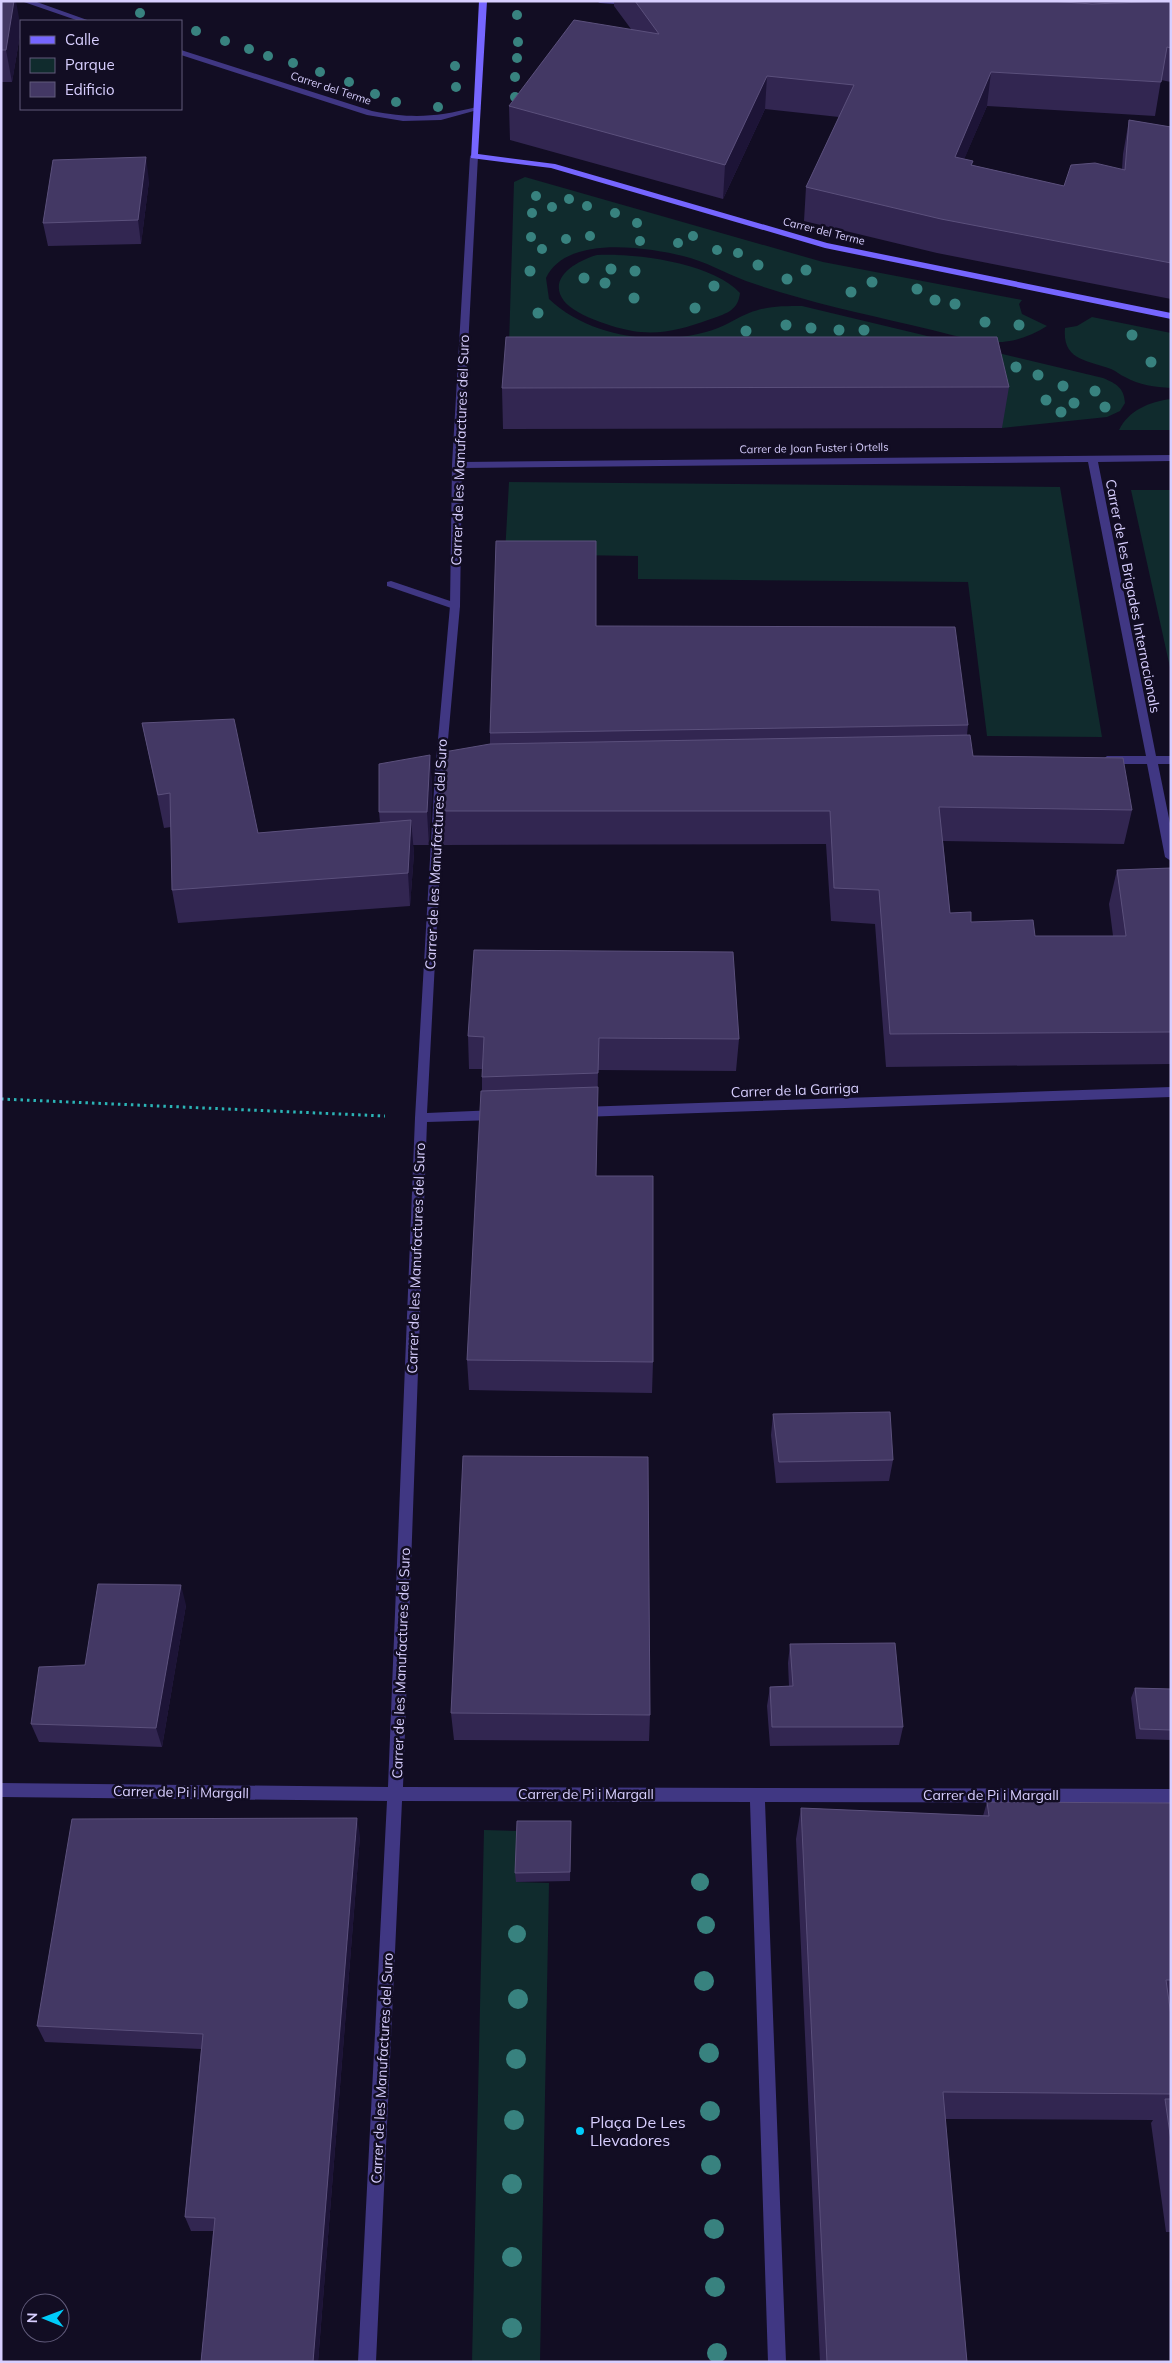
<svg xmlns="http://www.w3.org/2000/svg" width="1172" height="2363" font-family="Mulish,sans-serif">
  <rect width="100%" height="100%" fill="#120d23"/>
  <path fill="#102b2d" d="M525,177L823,262L1022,300L1019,304L1022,314L1047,326C1031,336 1015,342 997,342C968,341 939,331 911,325C856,312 800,300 746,281C725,273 705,261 683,256C645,247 566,235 546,278L549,299C591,339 665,348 718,328C729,324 738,317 749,313C766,306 783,306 802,306L1103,378C1117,384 1124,388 1125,403L1120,411L1107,417L1002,428L991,378L508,377L514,182Z
    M597,255C636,253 713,263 740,293C738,312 724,314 708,320C686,328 665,334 641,332C622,331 575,316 564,301C546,277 579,260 597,255Z
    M1092,317L1171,333V388C1155,387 1139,385 1125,377C1120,375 1116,371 1111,369C1088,360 1062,361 1065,328L1077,326Z
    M1171,399V430H1119C1129,410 1149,402 1171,399Z
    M509,482L1060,487L1102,737L987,736L968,582L638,579V556L505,554Z
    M1131,490H1171V672Z
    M484,1830L517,1831L516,1882L549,1883L540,2362H472Z"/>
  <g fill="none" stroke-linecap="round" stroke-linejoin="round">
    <path stroke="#2bb4b6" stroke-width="3" stroke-dasharray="2.5 4" stroke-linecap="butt" d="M1,1099L385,1116"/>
    <path fill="#403783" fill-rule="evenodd" d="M391,581L459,604L460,606L459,608H451L387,586V582Z"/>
    <path fill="#403783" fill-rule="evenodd" d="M21,1H34L90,21H79Z
      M596,1H632L634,3L630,5L600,3Z
      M181,50L372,111C414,119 435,117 477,107L481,109L441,120L403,121L367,115L181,55Z
      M474,153L478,156L462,462L1171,455V461L1098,462L1156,756H1171V764H1158L1171,828V861L1165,857L1147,764H1107L1102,760L1107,756H1146L1088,462L462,468L460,606L445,773L427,1113L496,1110L502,1115L496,1120L427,1122L403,1787L1171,1789V1803L765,1802L786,2362H768L750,1802L402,1801L376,2362H358L387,1801L1,1797V1783L388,1787L415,1118L435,773L450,606L452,465L470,156Z
      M1171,1087V1097L581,1117L575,1112L581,1107Z"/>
    <path fill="#7666ff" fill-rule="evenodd" d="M479,1H487L478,154L555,164L827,243L1171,313V319L825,248L551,168L471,158Z"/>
  </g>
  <g fill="#38827f">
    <circle cx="140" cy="13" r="5"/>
    <circle cx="517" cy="15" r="5"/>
    <circle cx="196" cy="31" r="5"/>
    <circle cx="225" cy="41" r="5"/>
    <circle cx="518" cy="42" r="5"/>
    <circle cx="249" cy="49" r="5"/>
    <circle cx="268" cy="56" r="5"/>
    <circle cx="517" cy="58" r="5"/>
    <circle cx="293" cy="63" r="5"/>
    <circle cx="455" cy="66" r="5"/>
    <circle cx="320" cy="72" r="5"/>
    <circle cx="515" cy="77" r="5"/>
    <circle cx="349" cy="82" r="5"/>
    <circle cx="456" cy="87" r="5"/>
    <circle cx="375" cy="94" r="5"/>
    <circle cx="515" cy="97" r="5"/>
    <circle cx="396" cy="102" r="5"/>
    <circle cx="438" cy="107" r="5"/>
    <circle cx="536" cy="196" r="5"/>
    <circle cx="569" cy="199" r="5"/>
    <circle cx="587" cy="206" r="5"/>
    <circle cx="552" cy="207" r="5"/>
    <circle cx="532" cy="213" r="5"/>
    <circle cx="615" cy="213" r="5"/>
    <circle cx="637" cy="223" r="5"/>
    <circle cx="590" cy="236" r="5"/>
    <circle cx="693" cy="236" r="5"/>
    <circle cx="531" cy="237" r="5"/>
    <circle cx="566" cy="239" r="5"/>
    <circle cx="640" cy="241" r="5"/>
    <circle cx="678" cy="243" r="5"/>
    <circle cx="542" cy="249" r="5"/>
    <circle cx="717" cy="250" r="5"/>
    <circle cx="738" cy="253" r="5"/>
    <circle cx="758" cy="265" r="5.5"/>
    <circle cx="611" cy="269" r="5.5"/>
    <circle cx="806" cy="270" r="5.5"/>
    <circle cx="530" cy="271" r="5.5"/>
    <circle cx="635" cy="271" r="5.5"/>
    <circle cx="584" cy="278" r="5.5"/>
    <circle cx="787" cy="279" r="5.5"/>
    <circle cx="872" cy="282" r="5.5"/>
    <circle cx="605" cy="283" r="5.5"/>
    <circle cx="714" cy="286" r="5.5"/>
    <circle cx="917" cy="289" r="5.5"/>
    <circle cx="851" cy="292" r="5.5"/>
    <circle cx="634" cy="298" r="5.5"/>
    <circle cx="935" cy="300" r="5.5"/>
    <circle cx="955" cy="304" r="5.5"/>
    <circle cx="695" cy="308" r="5.5"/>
    <circle cx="538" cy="313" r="5.5"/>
    <circle cx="985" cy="322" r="5.5"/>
    <circle cx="786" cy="325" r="5.5"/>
    <circle cx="1019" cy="325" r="5.5"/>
    <circle cx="811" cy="328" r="5.5"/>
    <circle cx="839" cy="330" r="5.5"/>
    <circle cx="864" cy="330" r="5.5"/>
    <circle cx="746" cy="331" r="5.5"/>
    <circle cx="1132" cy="335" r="5.5"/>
    <circle cx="1151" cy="362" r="5.5"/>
    <circle cx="1016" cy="367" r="5.5"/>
    <circle cx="1038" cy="375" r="5.5"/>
    <circle cx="1063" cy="386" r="5.5"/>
    <circle cx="1095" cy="391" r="5.5"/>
    <circle cx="1046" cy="400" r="5.5"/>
    <circle cx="1074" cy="403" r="5.5"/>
    <circle cx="1105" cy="407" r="5.5"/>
    <circle cx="1061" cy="412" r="5.5"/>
    <circle cx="700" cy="1882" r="9"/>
    <circle cx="706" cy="1925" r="9"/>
    <circle cx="517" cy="1934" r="9"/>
    <circle cx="704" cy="1981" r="10"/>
    <circle cx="518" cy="1999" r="10"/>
    <circle cx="709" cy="2053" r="10"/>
    <circle cx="516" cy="2059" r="10"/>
    <circle cx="710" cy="2111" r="10"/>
    <circle cx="514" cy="2120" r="10"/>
    <circle cx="711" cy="2165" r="10"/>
    <circle cx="512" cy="2184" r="10"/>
    <circle cx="714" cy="2229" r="10"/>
    <circle cx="512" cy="2257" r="10"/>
    <circle cx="715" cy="2287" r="10"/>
    <circle cx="512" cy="2328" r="10"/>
    <circle cx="717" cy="2353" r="10"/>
  </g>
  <path fill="#322651" d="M1,1L21,29L12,82H1Z
    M614,1H1070V3V1H1171V82L1161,80L1155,116L987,106L964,159L973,161L972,165L1064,186L1122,169L1123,154L1129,120L1171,127V299L937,253L804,221L806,187L839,117L765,109L723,199L510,140L509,106L631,29L614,6Z
    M149,181L141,244L48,246L43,223Z
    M1009,387L1002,428L503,429L502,388Z
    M596,626L968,725L967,735L973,756L1132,810L1124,844L943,841L950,913L971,922L1035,936H1113L1109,904L1117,870L1171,868V1064L886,1067L875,924L831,921L826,844L443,845L441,811L490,744V733Z
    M142,723L258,833L380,823L379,812L430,755L432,789L429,845H413L414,853L410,906L178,923L172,890L171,827L164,828L149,756Z
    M468,1036L739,1039L736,1071L598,1070L596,1176L653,1362L652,1393L469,1390L467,1360L482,1091V1069H469Z
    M773,1414L893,1460L889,1481L776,1483L771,1435Z
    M186,1605L162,1747L39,1742L31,1724L85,1665Z
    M790,1644L903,1727L899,1745L770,1746L767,1706L770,1687L789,1686L788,1663Z
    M1135,1688L1171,1689V1740L1136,1739L1131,1698Z
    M451,1713L650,1715L649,1741L454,1740Z
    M987,1802L1171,1803V2008H1170L1171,2016V2232H1166L1151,2123L1153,2120L945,2119L967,2362H820L796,1839L801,1808L983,1816Z
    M571,1821L570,1881L516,1882L515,1873Z
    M360,1836L318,2362H201L213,2231H191L185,2217L201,2049L45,2042L37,2026Z"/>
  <path fill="#1d1437" d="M14,1H16L21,29L12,82L6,50Z
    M991,72L987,106L951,190L955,157Z
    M767,76L765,109L723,199L725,165Z
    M146,157L149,181L141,244L138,220Z
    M430,755L432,789L429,845L427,812Z
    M411,820L414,853L410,906L408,873Z
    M181,1585L186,1605L162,1747L156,1728Z
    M357,1818L360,1836L318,2362H313Z"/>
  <path fill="#433864" stroke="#5b507c" d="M1,1H14L6,50H1Z
    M635,1H1050L1092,4L1171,1V48L1167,47L1161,82L991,72L955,157L973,161L971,165L1064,186L1071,165L1095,163L1125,170L1129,120L1171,127V263L941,219L806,187L854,85L767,76L725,165L509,106L574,20L659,34Z
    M146,157L138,220L43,223L53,160Z
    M506,337H997L1009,387L502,388Z
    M496,541H596V626L955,627L968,725L490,733Z
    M234,719L258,833L411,820L408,873L172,890L170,793L158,795L142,723Z
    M970,735L973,756L1123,758L1132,810L939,807L950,913L971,912V922L1033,920L1035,936H1126L1117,870L1171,868V1032L890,1034L879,890L834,888L830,811H441L444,752L490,744Z
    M430,755L427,812H379V764Z
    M474,950L733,952L739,1039L599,1038L598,1073L482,1077L484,1037L468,1036Z
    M598,1087L596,1176H653V1362L467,1360L481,1091Z
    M890,1412L893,1460L779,1462L773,1414Z
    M463,1456L648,1457L650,1715L451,1713Z
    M98,1584L181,1585L156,1728L31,1724L39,1667L85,1665Z
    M895,1643L903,1727H772L770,1687L793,1686L790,1644Z
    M1135,1688L1171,1689V1730L1140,1729Z
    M987,1802L1171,1803V1980H1166L1171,2016V2094L943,2092L967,2362H827L801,1808L989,1816Z
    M357,1818L313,2362H201L215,2218L185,2217L203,2034L37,2026L72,1819Z
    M517,1821H571L570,1872L515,1873Z
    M1165,2099H1171V2141Z"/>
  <circle fill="#00ccfa" stroke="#120d23" stroke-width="2" cx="580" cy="2131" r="5"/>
  <g text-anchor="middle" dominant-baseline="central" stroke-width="5" stroke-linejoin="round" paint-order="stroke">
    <g font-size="11" fill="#d8cfff" stroke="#120d23">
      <text transform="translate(331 88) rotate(18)">Carrer del Terme</text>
      <text transform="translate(824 231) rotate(14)">Carrer del Terme</text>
      <text transform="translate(814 448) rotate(-1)">Carrer de Joan Fuster i Ortells</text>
    </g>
    <g font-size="14" fill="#d8cfff" stroke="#120d23">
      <text transform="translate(460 450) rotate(-88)">Carrer de les Manufactures del Suro</text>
      <text transform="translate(1133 596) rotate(79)">Carrer de les Brigades Internacionals</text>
      <text transform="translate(436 854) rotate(-87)">Carrer de les Manufactures del Suro</text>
      <text transform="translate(795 1090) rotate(-2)">Carrer de la Garriga</text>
      <text transform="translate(416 1258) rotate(-88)">Carrer de les Manufactures del Suro</text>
      <text transform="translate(401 1663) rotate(-88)">Carrer de les Manufactures del Suro</text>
      <text transform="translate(181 1792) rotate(1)">Carrer de Pi i Margall</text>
      <text x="586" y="1794">Carrer de Pi i Margall</text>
      <text x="991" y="1795">Carrer de Pi i Margall</text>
      <text transform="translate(382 2068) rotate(-87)">Carrer de les Manufactures del Suro</text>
    </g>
    <g font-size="16" fill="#d8cfff" stroke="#120d23" text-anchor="start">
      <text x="590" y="2122">Plaça De Les<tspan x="590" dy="18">Llevadores</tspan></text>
    </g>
  </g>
  <rect width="1172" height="2363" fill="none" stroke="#d8cfff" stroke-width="5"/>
  <rect x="20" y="20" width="162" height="90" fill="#120d23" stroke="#615b7b"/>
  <rect x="30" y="36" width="25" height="8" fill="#7666ff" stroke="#615b7b"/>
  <text x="65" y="45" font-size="15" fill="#d8cfff">Calle</text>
  <rect x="30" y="58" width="25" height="15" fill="#102b2d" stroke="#615b7b"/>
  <text x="65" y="70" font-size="15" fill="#d8cfff">Parque</text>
  <rect x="30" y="82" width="25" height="15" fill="#433864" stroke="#615b7b"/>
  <text x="65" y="95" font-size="15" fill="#d8cfff">Edificio</text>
  <g transform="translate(45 2318) rotate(271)"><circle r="24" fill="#120d23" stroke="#615b7b"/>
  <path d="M0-4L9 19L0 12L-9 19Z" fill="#00ccfa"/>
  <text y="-8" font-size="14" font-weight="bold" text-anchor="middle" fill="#d8cfff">N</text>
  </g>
</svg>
